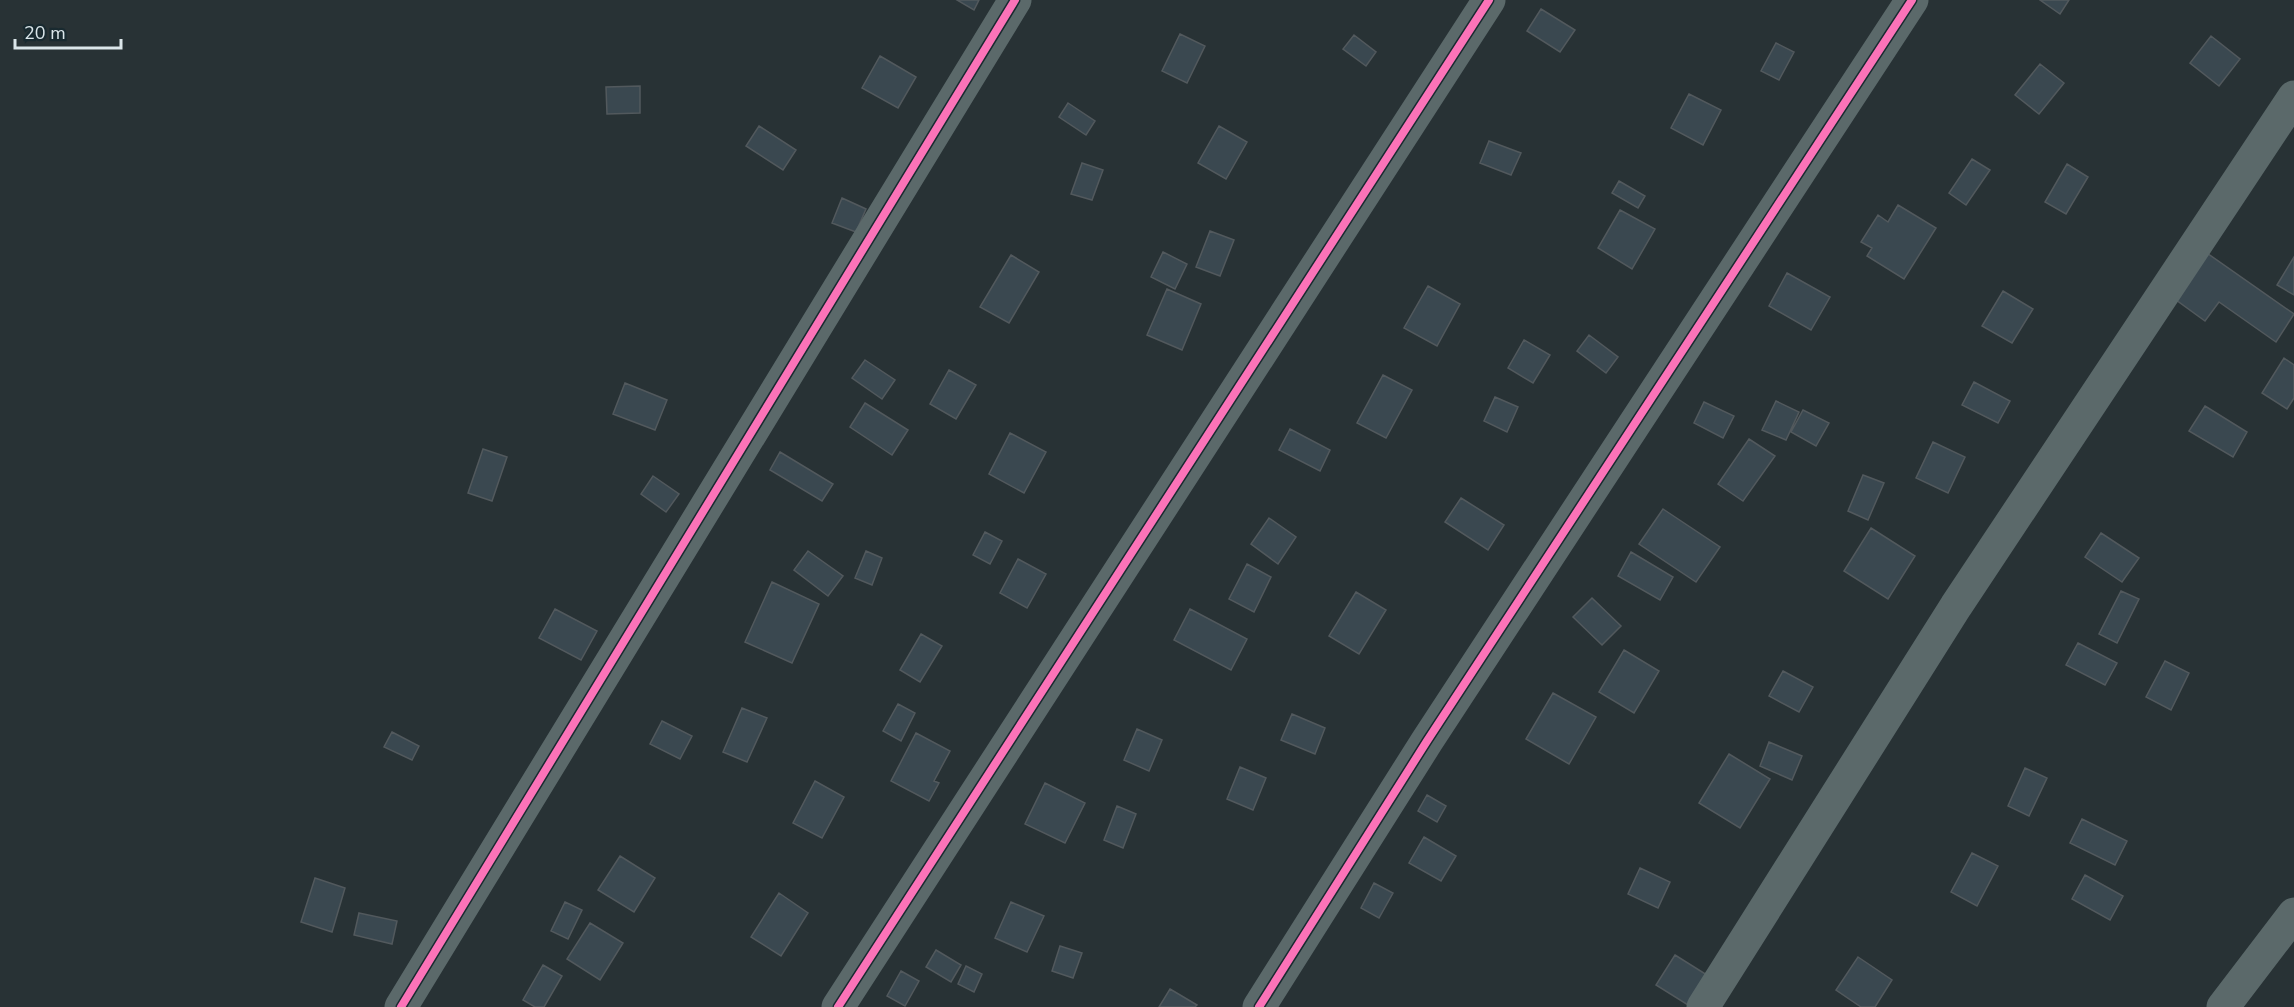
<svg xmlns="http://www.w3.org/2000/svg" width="2294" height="1007" font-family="'Nunito Sans',sans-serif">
  <rect width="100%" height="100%" fill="#283235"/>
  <path fill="#3a4850" stroke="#52595d" stroke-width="1.5" d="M957,0H979L974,10Z
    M2040,0H2069L2060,14Z
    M1541,9L1575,30L1560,52L1527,31Z
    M1180,34L1205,46L1187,83L1162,71Z
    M1354,35L1376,52L1366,66L1343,49Z
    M2211,36L2240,59L2219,86L2190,63Z
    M1776,43L1794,52L1779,80L1761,71Z
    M880,56L916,77L898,108L862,88Z
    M2040,64L2064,83L2039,114L2015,95Z
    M640,86V113L607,114L606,87Z
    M1689,94L1721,110L1703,145L1671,128Z
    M1068,103L1095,121L1086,135L1059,117Z
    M759,126L796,150L783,170L746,146Z
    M1219,126L1247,142L1226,179L1198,163Z
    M1489,141L1521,153L1511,175L1480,163Z
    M1972,159L1990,170L1966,205L1949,193Z
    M1082,163L1103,170L1092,200L1071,194Z
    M2067,164L2088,177L2066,214L2045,202Z
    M1619,181L1645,196L1638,208L1612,193Z
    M842,198L866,209L856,232L832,223Z
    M1898,205L1936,228L1904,279L1867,256L1872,248L1861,242L1878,215L1888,222Z
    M1620,210L1655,229L1632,269L1598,248Z
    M1210,231L1234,240L1220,276L1196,267Z
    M2204,251L2294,314L2276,342L2219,302L2205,321L2172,297Z
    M1163,252L1187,264L1175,289L1151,277Z
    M1011,255L1039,272L1009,323L980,307Z
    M2294,257V295L2277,285Z
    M1787,273L1830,297L1811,330L1769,306Z
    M1428,286L1460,304L1437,346L1404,328Z
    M1167,289L1201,304L1182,350L1147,335Z
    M2003,291L2033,309L2012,343L1982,326Z
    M1589,335L1618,357L1606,373L1577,351Z
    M1524,340L1550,355L1533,383L1508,368Z
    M2284,358L2294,365V398L2287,409L2262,393Z
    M865,360L895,380L882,399L852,378Z
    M949,370L976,385L956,419L930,404Z
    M1383,375L1412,390L1386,438L1357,423Z
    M1974,382L2010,401L1998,423L1962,405Z
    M625,383L667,400L655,430L613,414Z
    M1495,397L1518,407L1507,432L1484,421Z
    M1776,401L1799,412L1786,440L1762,430Z
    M1704,402L1734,416L1723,438L1694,423Z
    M865,403L908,430L892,455L850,427Z
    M2205,406L2247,432L2233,457L2189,431Z
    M1803,410L1829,423L1816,446L1791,432Z
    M1290,429L1330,450L1320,471L1279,450Z
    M1010,433L1046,452L1024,493L989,474Z
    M1749,439L1775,456L1743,501L1718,484Z
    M1933,442L1965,457L1948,493L1916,478Z
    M483,449L507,457L492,501L468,493Z
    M780,452L833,484L822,501L770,470Z
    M1863,475L1884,483L1868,520L1848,511Z
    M653,476L679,494L666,512L641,494Z
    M1461,498L1504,525L1488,550L1445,522Z
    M1663,509L1720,547L1696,582L1639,544Z
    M1269,518L1296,537L1278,564L1251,544Z
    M1871,528L1915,556L1888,599L1844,571Z
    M985,532L1002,541L990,564L973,555Z
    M2101,533L2139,558L2122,582L2085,557Z
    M808,551L843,576L828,596L794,570Z
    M866,551L882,558L872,585L855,578Z
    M1631,552L1673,577L1660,600L1618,576Z
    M1018,559L1046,574L1027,608L1000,593Z
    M1247,564L1271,577L1254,612L1229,599Z
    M772,582L819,604L792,663L745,642Z
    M2121,591L2139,599L2117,643L2099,634Z
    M1356,592L1386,610L1359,654L1329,636Z
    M1592,598L1621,626L1602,645L1573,617Z
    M555,609L597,631L581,660L539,638Z
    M1190,609L1247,639L1231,670L1174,640Z
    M921,634L942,646L920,682L900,670Z
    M2078,643L2117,663L2105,685L2066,665Z
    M1624,650L1659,671L1634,713L1599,692Z
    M2165,661L2189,673L2171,710L2146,697Z
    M1783,671L1813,687L1799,712L1769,696Z
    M1553,693L1596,717L1569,764L1526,739Z
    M898,704L915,713L901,741L883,731Z
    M742,708L767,718L747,762L723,752Z
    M1292,714L1325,728L1315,754L1281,740Z
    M662,721L692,736L680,759L650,744Z
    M1137,729L1162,740L1149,771L1124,760Z
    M392,732L419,746L412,760L384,747Z
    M916,733L950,751L934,781L939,783L929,801L891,781Z
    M1769,742L1802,756L1792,780L1760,766Z
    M1729,754L1770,779L1740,828L1699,803Z
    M1240,767L1266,778L1253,810L1227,799Z
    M2025,768L2047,778L2029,816L2008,806Z
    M815,781L844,797L822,838L793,823Z
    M1045,783L1085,803L1065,843L1025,824Z
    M1427,795L1446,806L1437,822L1418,811Z
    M1117,806L1136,814L1123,848L1104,840Z
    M2082,819L2127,841L2115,865L2070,843Z
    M1424,837L1456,856L1441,881L1409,863Z
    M1972,853L1998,866L1977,906L1951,892Z
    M620,856L655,878L634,912L598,890Z
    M1640,868L1670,882L1658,908L1628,894Z
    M2085,875L2123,896L2110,920L2072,899Z
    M315,878L345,888L332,932L301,922Z
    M1374,883L1393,893L1379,918L1361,908Z
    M779,893L808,913L781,956L751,937Z
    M565,902L582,910L568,939L551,931Z
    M1011,902L1044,916L1027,952L995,938Z
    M359,913L397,921L392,944L354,935Z
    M590,923L623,943L600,980L567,959Z
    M1060,946L1082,953L1073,978L1052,971Z
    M936,950L961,965L951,982L926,967Z
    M1675,955L1707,975L1688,1005L1656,985Z
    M1858,957L1892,980L1875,1007H1861L1836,990Z
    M543,965L562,976L544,1007H535L523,1000Z
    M966,966L982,974L974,992L958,984Z
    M901,971L919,981L905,1006L887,996Z
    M1170,989L1197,1005L1195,1007H1159Z"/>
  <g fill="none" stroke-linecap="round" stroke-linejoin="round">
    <path stroke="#5b696a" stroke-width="33" d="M401,1007L1015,0
      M838,1007L1489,0
      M1259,1007L1427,741L1912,0
      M1703,1007L1956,606L2294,97
      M2223,1007L2294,914"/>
    <g stroke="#192a30" stroke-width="11">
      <path id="cycleway" d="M401,1007L1015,0
        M838,1007L1489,0
        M1259,1007L1427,741L1912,0"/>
    </g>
    <use href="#cycleway" stroke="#fb73b8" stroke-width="8"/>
  </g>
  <path d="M15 39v9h106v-9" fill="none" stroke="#dbe6ea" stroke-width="3"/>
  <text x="24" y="39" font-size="18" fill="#dbe6ea" stroke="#192a30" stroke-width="4.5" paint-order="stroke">20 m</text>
</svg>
